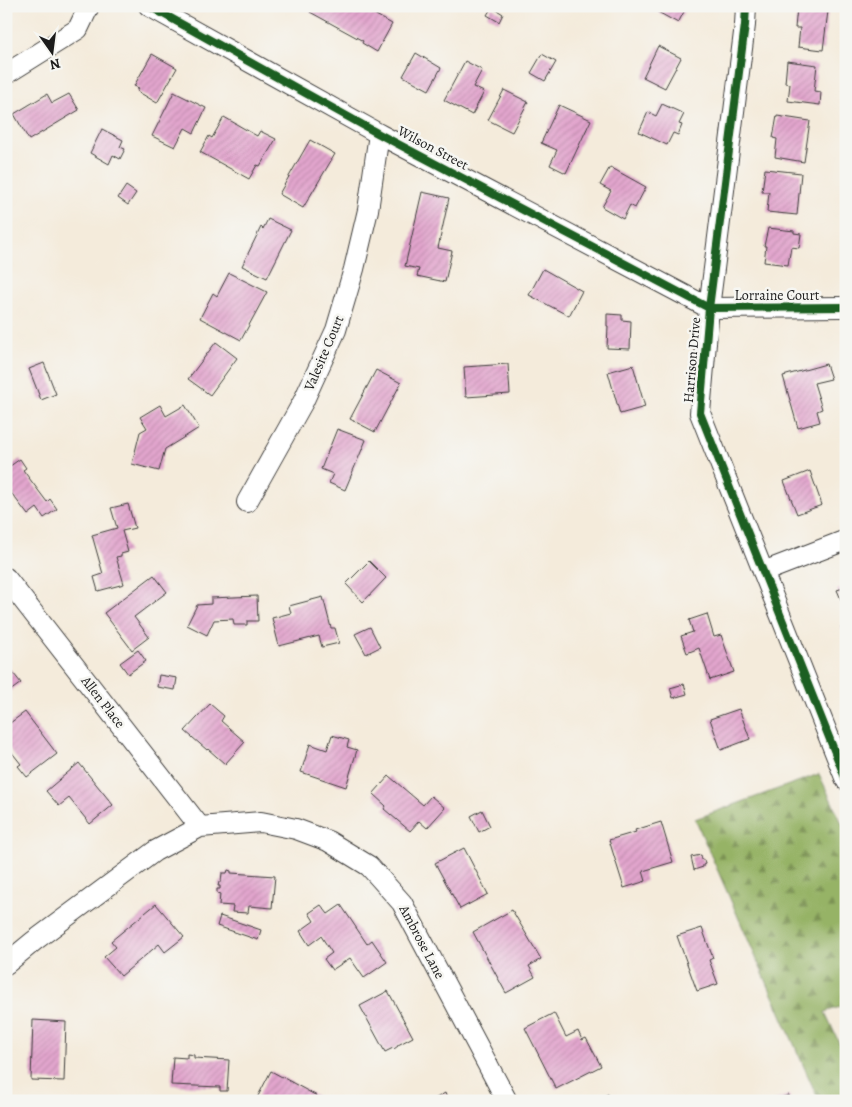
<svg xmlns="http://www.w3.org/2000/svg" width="852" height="1107" font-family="Alegreya,serif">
  <defs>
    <pattern id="forest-firs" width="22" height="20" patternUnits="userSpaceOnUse" patternTransform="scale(1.25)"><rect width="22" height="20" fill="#96b366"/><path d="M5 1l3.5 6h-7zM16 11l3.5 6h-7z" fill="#7a9153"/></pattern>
    <pattern id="building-hatch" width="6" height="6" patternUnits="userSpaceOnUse" patternTransform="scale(1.25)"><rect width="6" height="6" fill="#e2a5cd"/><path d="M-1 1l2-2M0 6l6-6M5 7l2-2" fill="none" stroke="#c18daf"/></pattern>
  </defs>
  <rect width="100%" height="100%" fill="#f6f6f2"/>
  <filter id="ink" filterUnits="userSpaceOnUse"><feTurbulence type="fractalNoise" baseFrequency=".02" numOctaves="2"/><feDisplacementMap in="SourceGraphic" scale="10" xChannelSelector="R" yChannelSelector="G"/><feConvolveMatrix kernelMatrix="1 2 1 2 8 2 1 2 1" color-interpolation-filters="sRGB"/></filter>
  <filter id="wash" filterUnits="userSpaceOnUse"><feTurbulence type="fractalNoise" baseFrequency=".0096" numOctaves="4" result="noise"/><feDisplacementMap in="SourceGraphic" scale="20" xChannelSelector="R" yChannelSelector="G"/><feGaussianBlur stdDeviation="1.12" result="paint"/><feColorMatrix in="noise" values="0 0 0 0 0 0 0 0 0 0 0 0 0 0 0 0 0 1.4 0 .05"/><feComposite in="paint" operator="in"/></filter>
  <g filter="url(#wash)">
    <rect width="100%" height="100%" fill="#f4ebdb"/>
    <path fill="url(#forest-firs)" stroke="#596841" d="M819,774L846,832V1005L825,1012L846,1058V1101H819L695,819Z"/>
    <g id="blocks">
      <path fill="url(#building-hatch)" d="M313,6H360L392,24L377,52L362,43L363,41L310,12Z
        M647,6H687L678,23Z
        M831,6H846V10L831,7Z
        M492,7L503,14L499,22L487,15Z
        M797,8L828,11L823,50L798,47L800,28H795Z
        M658,46L681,58L665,88L643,77Z
        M416,53L441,68L429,90L403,76Z
        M152,54L177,68L157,103L137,91L139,88L134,86Z
        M542,54L556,62L545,81L531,73Z
        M465,61L482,70L473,87L484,92L472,115L444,100Z
        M787,61L817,65L814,91L821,92L820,105L788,101L790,84L785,83Z
        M504,90L528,102L512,132L488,120Z
        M174,92L206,108L194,133L185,128L175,147L152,136Z
        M47,94L52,103L69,94L79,110L29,140L14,114Z
        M662,104L684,114L679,124L682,125L678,135L673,133L667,145L639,132L648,112L656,116Z
        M559,105L591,120L566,173L550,165L557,150L541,143Z
        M777,116L810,121L804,162L775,157L777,139L773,138Z
        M224,117L257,136L260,131L276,139L260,166L257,165L249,179L200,152L209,136L212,138Z
        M102,129L123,140L120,147L125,149L120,159L113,155L109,164L90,153Z
        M310,140L335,154L303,208L279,194Z
        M610,167L646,187L635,208L630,205L623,219L602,207L611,191L600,185Z
        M765,169L801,173L797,215L767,212L769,192H762Z
        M126,186L136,193L128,205L118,198Z
        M422,192L449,198L438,248L452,251L445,282L417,276L419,269L405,266Z
        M268,219L291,230L267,278L242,266L261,227L263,229Z
        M768,228L794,231V233L801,234L799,248L791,247L788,265L764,262L766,246H764Z
        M543,269L582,291L569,316L529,295Z
        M229,273L267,292L241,340L200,318L213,293L217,296Z
        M607,314L622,315V320L631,321L630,349L607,348L608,326H607Z
        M216,342L237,358L210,395L188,379Z
        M44,363L56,394L41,400L29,369Z
        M508,364L510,394L466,397L464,367Z
        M826,364L831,379L814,383L822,409L817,411L820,422L798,428L783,376Z
        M633,365L645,407L620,414L608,372Z
        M376,370L401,383L375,432L350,419Z
        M160,405L166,416L185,405L199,428L165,449L159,471L132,464L140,432L147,428L140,417Z
        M337,429L366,440L345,490L329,483L333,474L321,469Z
        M20,459L26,468L23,470L47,502L50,499L57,509L44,518L37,508L28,515L6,486V469Z
        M810,471L822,505L797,514L784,481Z
        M128,504L135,528L122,531L128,552L121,554V556L116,557L124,584L98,591L94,577L103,574L92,535L117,528L111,508Z
        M369,561L386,578L363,602L346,584Z
        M154,575L167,592L134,617L149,637L132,650L104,613Z
        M846,587V611L837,590Z
        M257,596L258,621H247V625H234L233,619L214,620L207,635L187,625L197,605L211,604V598Z
        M323,597L331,628H335L339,643L322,647L319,636L279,646L272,618L291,613L289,606Z
        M707,614L714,637L721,635L734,672L710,680L699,648L687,653L681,636L693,632L689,620Z
        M846,625V638L841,627Z
        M370,627L380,647L366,654L355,634Z
        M138,650L146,661L128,674L120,663Z
        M6,664L21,683L6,694Z
        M159,675L177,678L175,690L157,687Z
        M684,684L687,694L673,698L670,688Z
        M210,704L224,716L221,721L245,742L225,764L208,749L207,750L185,731Z
        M739,709L750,739L721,750L710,719Z
        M25,712L57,754L27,777L18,766L21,764L6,745V726Z
        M332,735L349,740L347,747L357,750L346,787L301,772L310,744L327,750Z
        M79,763L113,805L90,824L69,798L59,806L46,791Z
        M389,776L423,805L431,796L445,808L427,828L419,821L410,831L384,809L386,806L373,794Z
        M482,810L490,826L479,832L471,816Z
        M661,822L673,862L643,871L646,881L624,888L609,840L636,832L635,830Z
        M464,848L488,894L460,909L435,863Z
        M701,855L702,860H704L705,864L703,865V867L694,870L691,857Z
        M228,870L231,871V873L275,876L272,908L249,906L248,913L232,912L233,906L219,905L220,894L217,893V889H220V886H218L219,882H221L222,873H227Z
        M156,904L184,937L165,952L159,944L121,976L104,957L116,947L111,941Z
        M321,905L328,914L341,905L367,944L372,940L387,962L364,978L350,958L332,970L324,959L332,953L321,936L309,945L300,931L314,921L309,913Z
        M512,910L541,959L529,966L535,977L506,993L473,932Z
        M220,916L261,930L258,940L217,926Z
        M702,928L713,958L709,960L718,984L697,991L677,936Z
        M388,991L413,1037L398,1045V1046L394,1049L393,1048L385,1052L360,1006Z
        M554,1013L566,1037L578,1031L582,1040L586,1038L601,1066L556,1089L525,1028Z
        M33,1020L66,1022L64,1081L31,1080Z
        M187,1054L194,1055V1058L229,1060L227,1091H220V1087L171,1085L173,1057L187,1058Z
        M271,1071L317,1096L314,1101H261L257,1098Z
        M445,1093L448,1101H431Z
        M608,1094L612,1101H595Z
        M789,1095L791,1101H773Z"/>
    </g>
  </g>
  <g filter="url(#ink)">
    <use href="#blocks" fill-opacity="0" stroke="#3c3b39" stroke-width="1"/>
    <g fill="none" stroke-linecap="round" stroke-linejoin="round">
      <g stroke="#3c3b39" stroke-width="22">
        <path id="minor" d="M149,6L379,134L709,308L846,307
          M746,6L745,25L709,308L700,413L846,780
          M6,74L78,29L89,6
          M247,502L303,402L336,330L354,269L368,210L379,134
          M763,572L846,540
          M6,578L200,827
          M6,964L34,941L155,851L200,827L261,822L296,829L328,841L369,866L402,903L507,1101"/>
      </g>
      <use href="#minor" stroke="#fff" stroke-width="20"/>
      <g stroke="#f6f6f2" stroke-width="11">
        <path id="cycleway" d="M149,6L379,134L709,308L846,307
          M746,6L745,25L709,308L700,413L846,780"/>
      </g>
      <use href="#cycleway" stroke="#1b5e20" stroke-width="8"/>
    </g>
  </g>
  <g text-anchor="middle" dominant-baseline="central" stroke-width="5" stroke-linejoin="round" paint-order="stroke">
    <g font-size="14" fill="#1c1c1c" stroke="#f6f6f2">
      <text transform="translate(433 148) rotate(28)">Wilson Street</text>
      <text x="777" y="295">Lorraine Court</text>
      <text transform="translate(324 353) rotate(-67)">Valesite Court</text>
      <text transform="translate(692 360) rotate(-85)">Harrison Drive</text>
      <text transform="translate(103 702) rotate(52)">Allen Place</text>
      <text transform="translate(422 942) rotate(62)">Ambrose Lane</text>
    </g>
  </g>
  <rect width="852" height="1107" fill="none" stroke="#f6f6f2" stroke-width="25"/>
  <g transform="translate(52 52) rotate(166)" stroke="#f6f6f2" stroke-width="4" paint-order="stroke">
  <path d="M0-4L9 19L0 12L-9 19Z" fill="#1c1c1c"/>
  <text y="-8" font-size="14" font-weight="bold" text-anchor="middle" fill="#1c1c1c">N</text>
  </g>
</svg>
